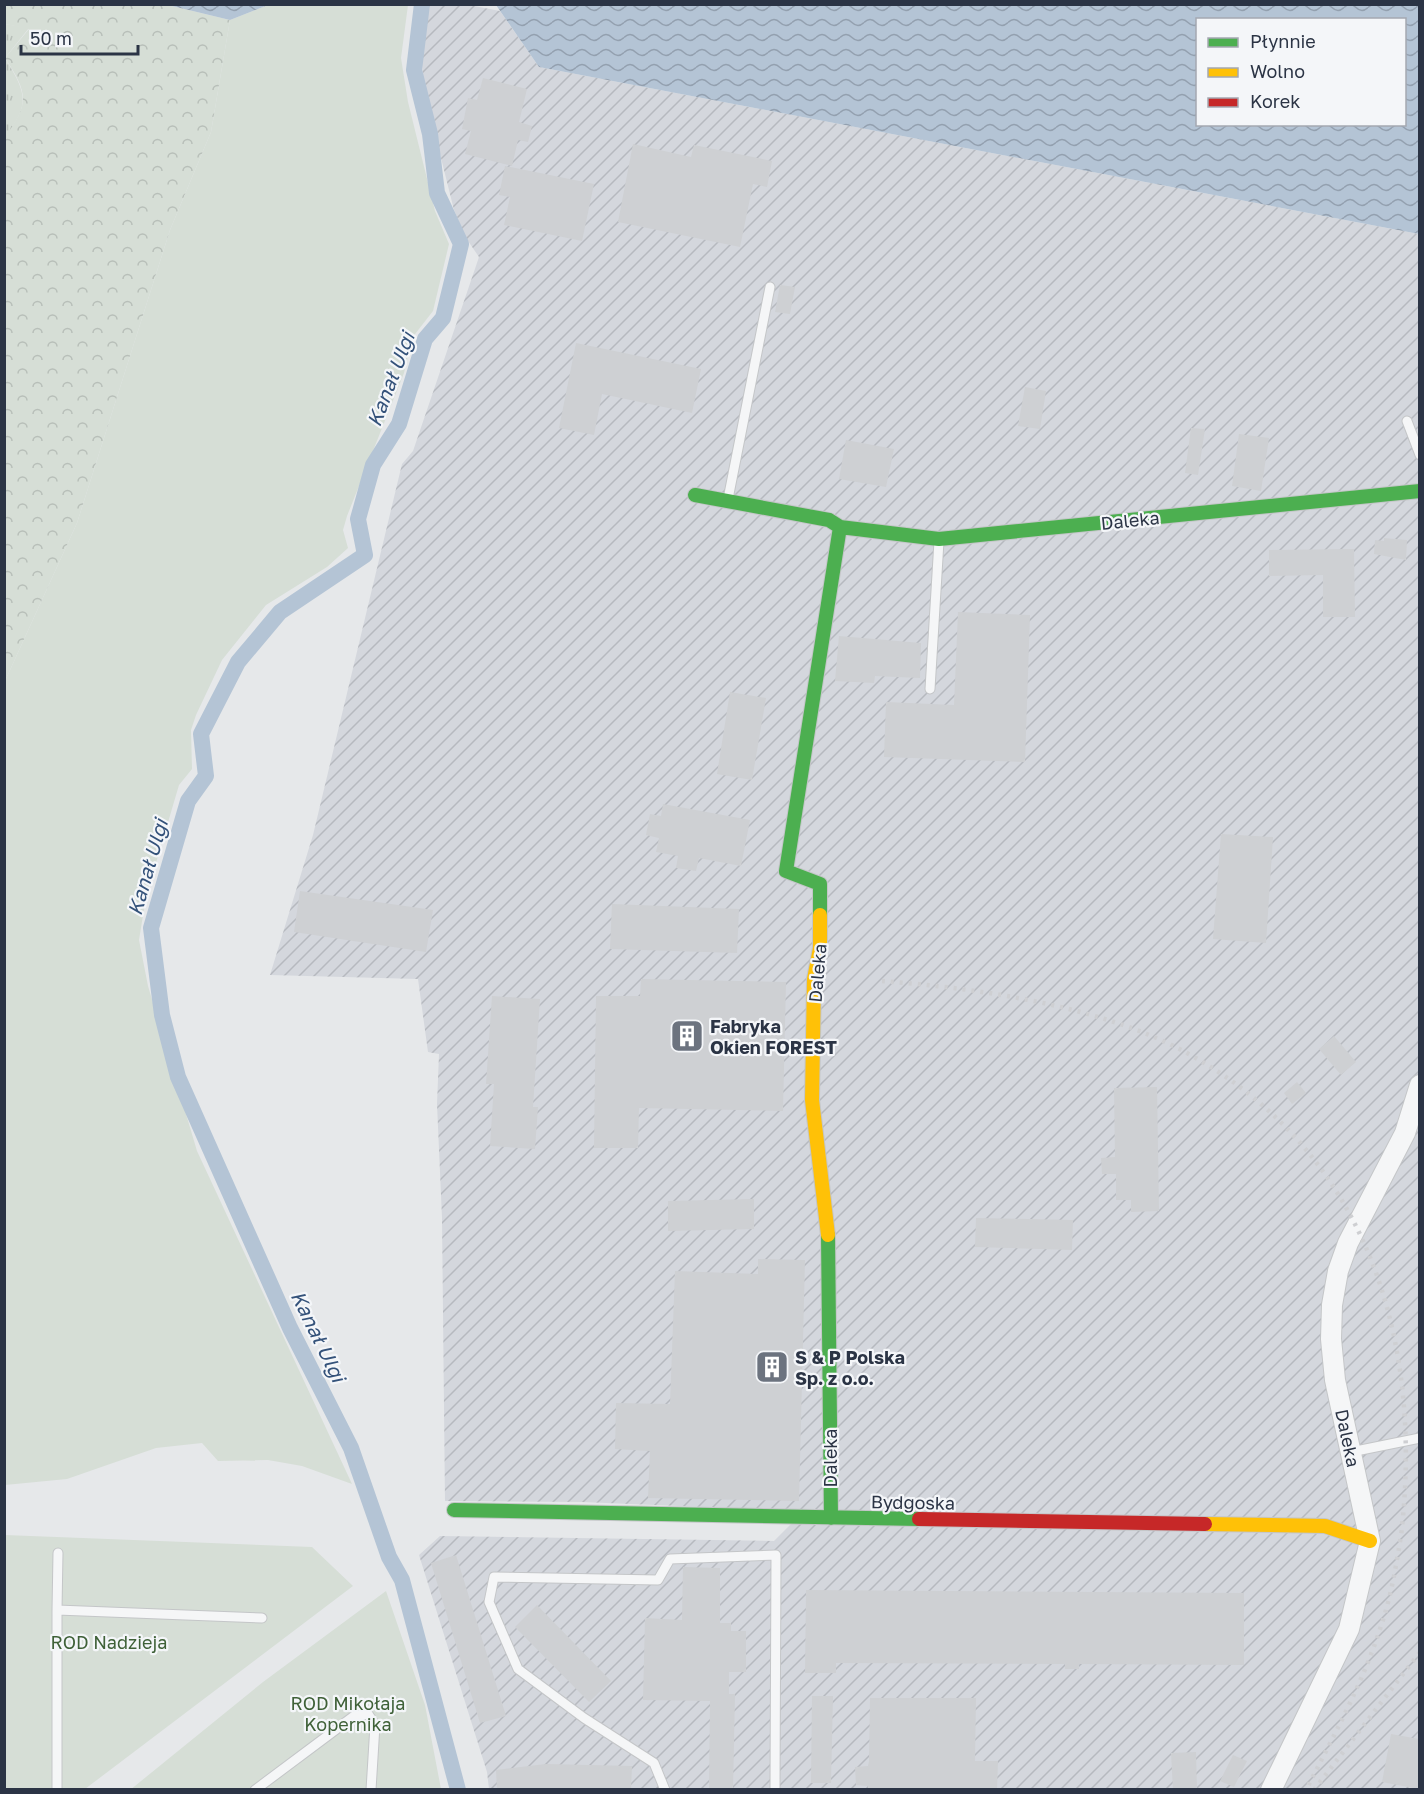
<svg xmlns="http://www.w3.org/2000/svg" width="1424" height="1794" font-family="'Golos Text',sans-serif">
  <defs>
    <pattern id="industrial-furrows" width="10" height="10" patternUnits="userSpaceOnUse" patternTransform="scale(1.5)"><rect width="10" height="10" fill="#d4d7dd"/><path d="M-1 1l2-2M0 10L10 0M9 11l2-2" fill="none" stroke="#b6b9bf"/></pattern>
    <pattern id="forest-crowns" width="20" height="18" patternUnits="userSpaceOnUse" patternTransform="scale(1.5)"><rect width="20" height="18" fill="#d6ded6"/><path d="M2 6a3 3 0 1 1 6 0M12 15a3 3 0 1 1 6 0" fill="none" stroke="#b8bfb9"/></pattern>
    <pattern id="park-tufts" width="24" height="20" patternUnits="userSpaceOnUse" patternTransform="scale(1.5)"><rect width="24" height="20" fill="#d6ded6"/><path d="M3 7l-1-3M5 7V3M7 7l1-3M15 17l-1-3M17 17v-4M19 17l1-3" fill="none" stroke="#b8bfb9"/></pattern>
    <pattern id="water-waves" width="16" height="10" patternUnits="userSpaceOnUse" patternTransform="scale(1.5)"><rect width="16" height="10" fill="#b4c4d5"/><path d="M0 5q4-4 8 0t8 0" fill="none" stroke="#93a0af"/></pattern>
  </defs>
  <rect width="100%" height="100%" fill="#e6e8ea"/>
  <path fill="url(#industrial-furrows)" d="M427,5H469L500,11L539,67L1419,234V1789H489L487,1772L419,1555L440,1536L774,1541L804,1511L582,1502L445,1501L442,1218L437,1104L439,1054L428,1052L418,979L270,975L313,835L402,464L413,451L479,257L466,238L454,210L424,90L421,53Z"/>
  <path fill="#d6ded6" d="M268,5H408L401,58L408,102L435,211L449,244L433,311L412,338L404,373L347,516L343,530L348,548L327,567L266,605L222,660L196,715L191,730L192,769L179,785L146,897L139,940L148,986L197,1151L352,1484L302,1466L268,1460L218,1461L202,1443L156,1448L67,1479L5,1485V681L77,523L170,230L211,132L230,20Z
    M5,1535L312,1547L353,1586L85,1789L5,1790Z
    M386,1591L425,1705L441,1789L130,1790L263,1682Z"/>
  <path fill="url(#forest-crowns)" d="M5,5H168L230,20L211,132L170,230L77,523L5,681L4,136C32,104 26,90 5,58L29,29L5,24Z"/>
  <path fill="url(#park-tufts)" d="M5,24L29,28L5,58C25,91 32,104 5,136Z"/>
  <path fill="url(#water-waves)" fill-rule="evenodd" d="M168,5H268L230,20Z
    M496,5H1419V234L539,67ZM1198,20H1404V124H1198Z"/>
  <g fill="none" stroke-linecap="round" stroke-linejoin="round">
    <path stroke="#b4c4d5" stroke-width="16" d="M422,4L414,70L430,134L437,193L461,244L443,318L425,339L399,424L373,465L358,519L365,555L280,612L238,662L201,734L206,776L188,801L151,928L162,1015L178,1077L290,1328L351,1448L389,1557L402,1580L458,1790"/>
  </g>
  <path fill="#ced0d3" d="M483,78L527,89L519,122L532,126L528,142L518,140L512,166L465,154L471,131L462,129L468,98L477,100Z
    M633,144L691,157L694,145L772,161L767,187L753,184L740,247L618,222Z
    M505,166L594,184L582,241L504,225L510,197L499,195Z
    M780,285L795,287L790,314L775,312Z
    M576,343L701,369L692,413L602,394L594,435L559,428Z
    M1025,387L1046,391L1040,429L1018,426Z
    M1191,428L1205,429L1198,475L1185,473Z
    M1239,434L1269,438L1261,491L1232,486Z
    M846,440L894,449L886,487L839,479Z
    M1384,538L1407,540L1406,560L1374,554L1375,540L1384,541Z
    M1354,549L1355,617H1323V575L1269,576V550Z
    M958,612L1030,615L1025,762L884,757L886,702L954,705Z
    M839,636L921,643L920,678L875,676L874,683L835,681Z
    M730,692L766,698L752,780L717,774Z
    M663,804L750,820L741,866L699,858L696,871L676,868L678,856L656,852L659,838L646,835L650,814L661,816Z
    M1221,834L1273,837L1266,943L1213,939Z
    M300,891L433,910L426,952L294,932Z
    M612,904L739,909L737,953L610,949Z
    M641,979L786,982L783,1111L639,1108L638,1148H594L596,996H640Z
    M492,996L540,999L533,1107H538L535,1149L490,1146L494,1084H486Z
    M1334,1036L1356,1062L1341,1075L1319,1049Z
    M1297,1082L1306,1093L1292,1104L1284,1093Z
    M1157,1087L1159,1211L1131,1212V1200H1116V1174H1102L1101,1158L1115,1157L1114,1088Z
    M754,1199V1229L668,1231V1201Z
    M976,1218L1073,1220L1072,1250L975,1247Z
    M758,1259L805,1260L799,1501L648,1498L650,1451L615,1449L616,1403L670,1404L675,1271L758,1274Z
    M456,1555L506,1716L480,1723L431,1563Z
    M683,1567L720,1568V1623H731V1631H746V1672H729V1694H735L733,1790H709L710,1701L643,1700L645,1618L682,1620Z
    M806,1590L1244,1593V1665L1079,1664V1669H1065V1664L836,1663V1673H805Z
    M537,1605L611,1681L589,1702L515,1627Z
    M812,1696H833L831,1783H811Z
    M870,1698H976L975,1761H998L997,1790H868V1786L856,1785L855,1767L868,1766L869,1761Z
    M1391,1734L1419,1739V1789L1382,1782Z
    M1196,1752L1197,1790H1173L1171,1753Z
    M1233,1755L1247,1761L1234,1787L1220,1781Z
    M546,1764L632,1766L631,1790H497L496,1770Z"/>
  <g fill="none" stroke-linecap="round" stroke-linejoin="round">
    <g stroke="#c4c6c8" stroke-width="11">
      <path id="lane" d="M1407,421L1420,455
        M728,499L770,287
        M930,689L939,541
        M1351,1452L1420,1438
        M57,1610L58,1553
        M57,1790V1610L262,1618
        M255,1790L354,1716L368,1714L375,1725L371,1790
        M665,1790L654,1763L584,1718L518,1669L489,1602L494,1577L658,1580L670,1559L776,1555L775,1790"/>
    </g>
    <g stroke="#c4c6c8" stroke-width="22">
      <path id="street" d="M1271,1790L1349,1629L1370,1541L1335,1380L1331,1339L1332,1305L1338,1271L1348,1243L1405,1133L1420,1085"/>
    </g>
    <g stroke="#c4c6c8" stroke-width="16">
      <path id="fast" d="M695,495L829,520L840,527L786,871L820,884V915
        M840,527L939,539L1420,491
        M828,1235L831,1518
        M454,1510L919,1519"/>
    </g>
    <g stroke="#c4c6c8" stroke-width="16">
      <path id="slow" d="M820,915V948L814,979L812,1100L828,1235
        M1205,1524L1325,1526L1370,1541"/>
    </g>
    <g stroke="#c4c6c8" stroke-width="16">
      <path id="jam" d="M919,1519L1205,1524"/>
    </g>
    <use href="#lane" stroke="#f5f6f7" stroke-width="9"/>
    <use href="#street" stroke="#f5f6f7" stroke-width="20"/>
    <use href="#fast" stroke="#4caf50" stroke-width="14"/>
    <use href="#slow" stroke="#ffc107" stroke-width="14"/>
    <use href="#jam" stroke="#c62828" stroke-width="14"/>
    <path stroke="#cecfd2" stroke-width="4.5" stroke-dasharray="3 6" stroke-linecap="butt" d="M882,981C977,988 1101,1006 1185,1052C1367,1150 1424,1339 1401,1536C1396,1566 1391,1597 1381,1626C1363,1683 1333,1737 1306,1790
      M1314,1790L1420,1652"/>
  </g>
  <defs>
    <g id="building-square" transform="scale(1.725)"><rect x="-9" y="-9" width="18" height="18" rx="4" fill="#6c737f" stroke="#f4f6f9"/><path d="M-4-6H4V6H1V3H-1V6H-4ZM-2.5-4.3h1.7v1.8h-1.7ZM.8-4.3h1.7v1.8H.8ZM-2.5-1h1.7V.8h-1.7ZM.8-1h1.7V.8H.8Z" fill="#fff"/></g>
  </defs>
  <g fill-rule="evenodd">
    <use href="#building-square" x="687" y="1036"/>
    <use href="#building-square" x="772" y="1367"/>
  </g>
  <g text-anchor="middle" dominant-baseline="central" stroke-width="4.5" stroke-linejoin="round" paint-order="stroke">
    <g font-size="18" fill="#2b3445" stroke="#f4f6f9">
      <text transform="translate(1130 520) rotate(-6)">Daleka</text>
      <text transform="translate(817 973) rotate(-85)">Daleka</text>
      <text transform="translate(1348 1438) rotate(78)">Daleka</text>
      <text transform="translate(830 1458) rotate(-90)">Daleka</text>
      <text transform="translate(913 1502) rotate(1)">Bydgoska</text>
    </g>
    <g font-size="18" font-weight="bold" fill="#2b3445" stroke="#f4f6f9" text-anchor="start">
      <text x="710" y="1026">Fabryka<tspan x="710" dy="21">Okien FOREST</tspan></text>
      <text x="795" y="1357">S &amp; P Polska<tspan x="795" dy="21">Sp. z o.o.</tspan></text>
    </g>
    <g font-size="18" fill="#3f6138" stroke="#f4f6f9">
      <text x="109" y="1642">ROD Nadzieja</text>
      <text x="348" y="1703">ROD Mikołaja<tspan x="348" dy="21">Kopernika</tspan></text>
    </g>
    <g font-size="20" font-style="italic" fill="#34527a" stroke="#f4f6f9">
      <text transform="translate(390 379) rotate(-69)">Kanał Ulgi</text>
      <text transform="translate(147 867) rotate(-74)">Kanał Ulgi</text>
      <text transform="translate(319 1336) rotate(64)">Kanał Ulgi</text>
    </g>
  </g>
  <rect width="1424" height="1794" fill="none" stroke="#2b3445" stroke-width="12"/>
  <rect x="1196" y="18" width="210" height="108" fill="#f4f6f9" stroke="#a4a8b1" stroke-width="1.5"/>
  <rect x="1208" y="38" width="30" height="9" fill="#4caf50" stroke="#a4a8b1" stroke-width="1.5"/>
  <text x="1250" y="48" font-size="18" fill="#2b3445">Płynnie</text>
  <rect x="1208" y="68" width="30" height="9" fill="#ffc107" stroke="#a4a8b1" stroke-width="1.5"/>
  <text x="1250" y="78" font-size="18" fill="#2b3445">Wolno</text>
  <rect x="1208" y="98" width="30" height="9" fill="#c62828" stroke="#a4a8b1" stroke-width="1.5"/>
  <text x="1250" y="108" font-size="18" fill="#2b3445">Korek</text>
  <path d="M21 45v9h117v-9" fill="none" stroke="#2b3445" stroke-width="3"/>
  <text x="30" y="45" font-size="18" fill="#2b3445" stroke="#f4f6f9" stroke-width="4.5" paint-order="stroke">50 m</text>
</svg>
